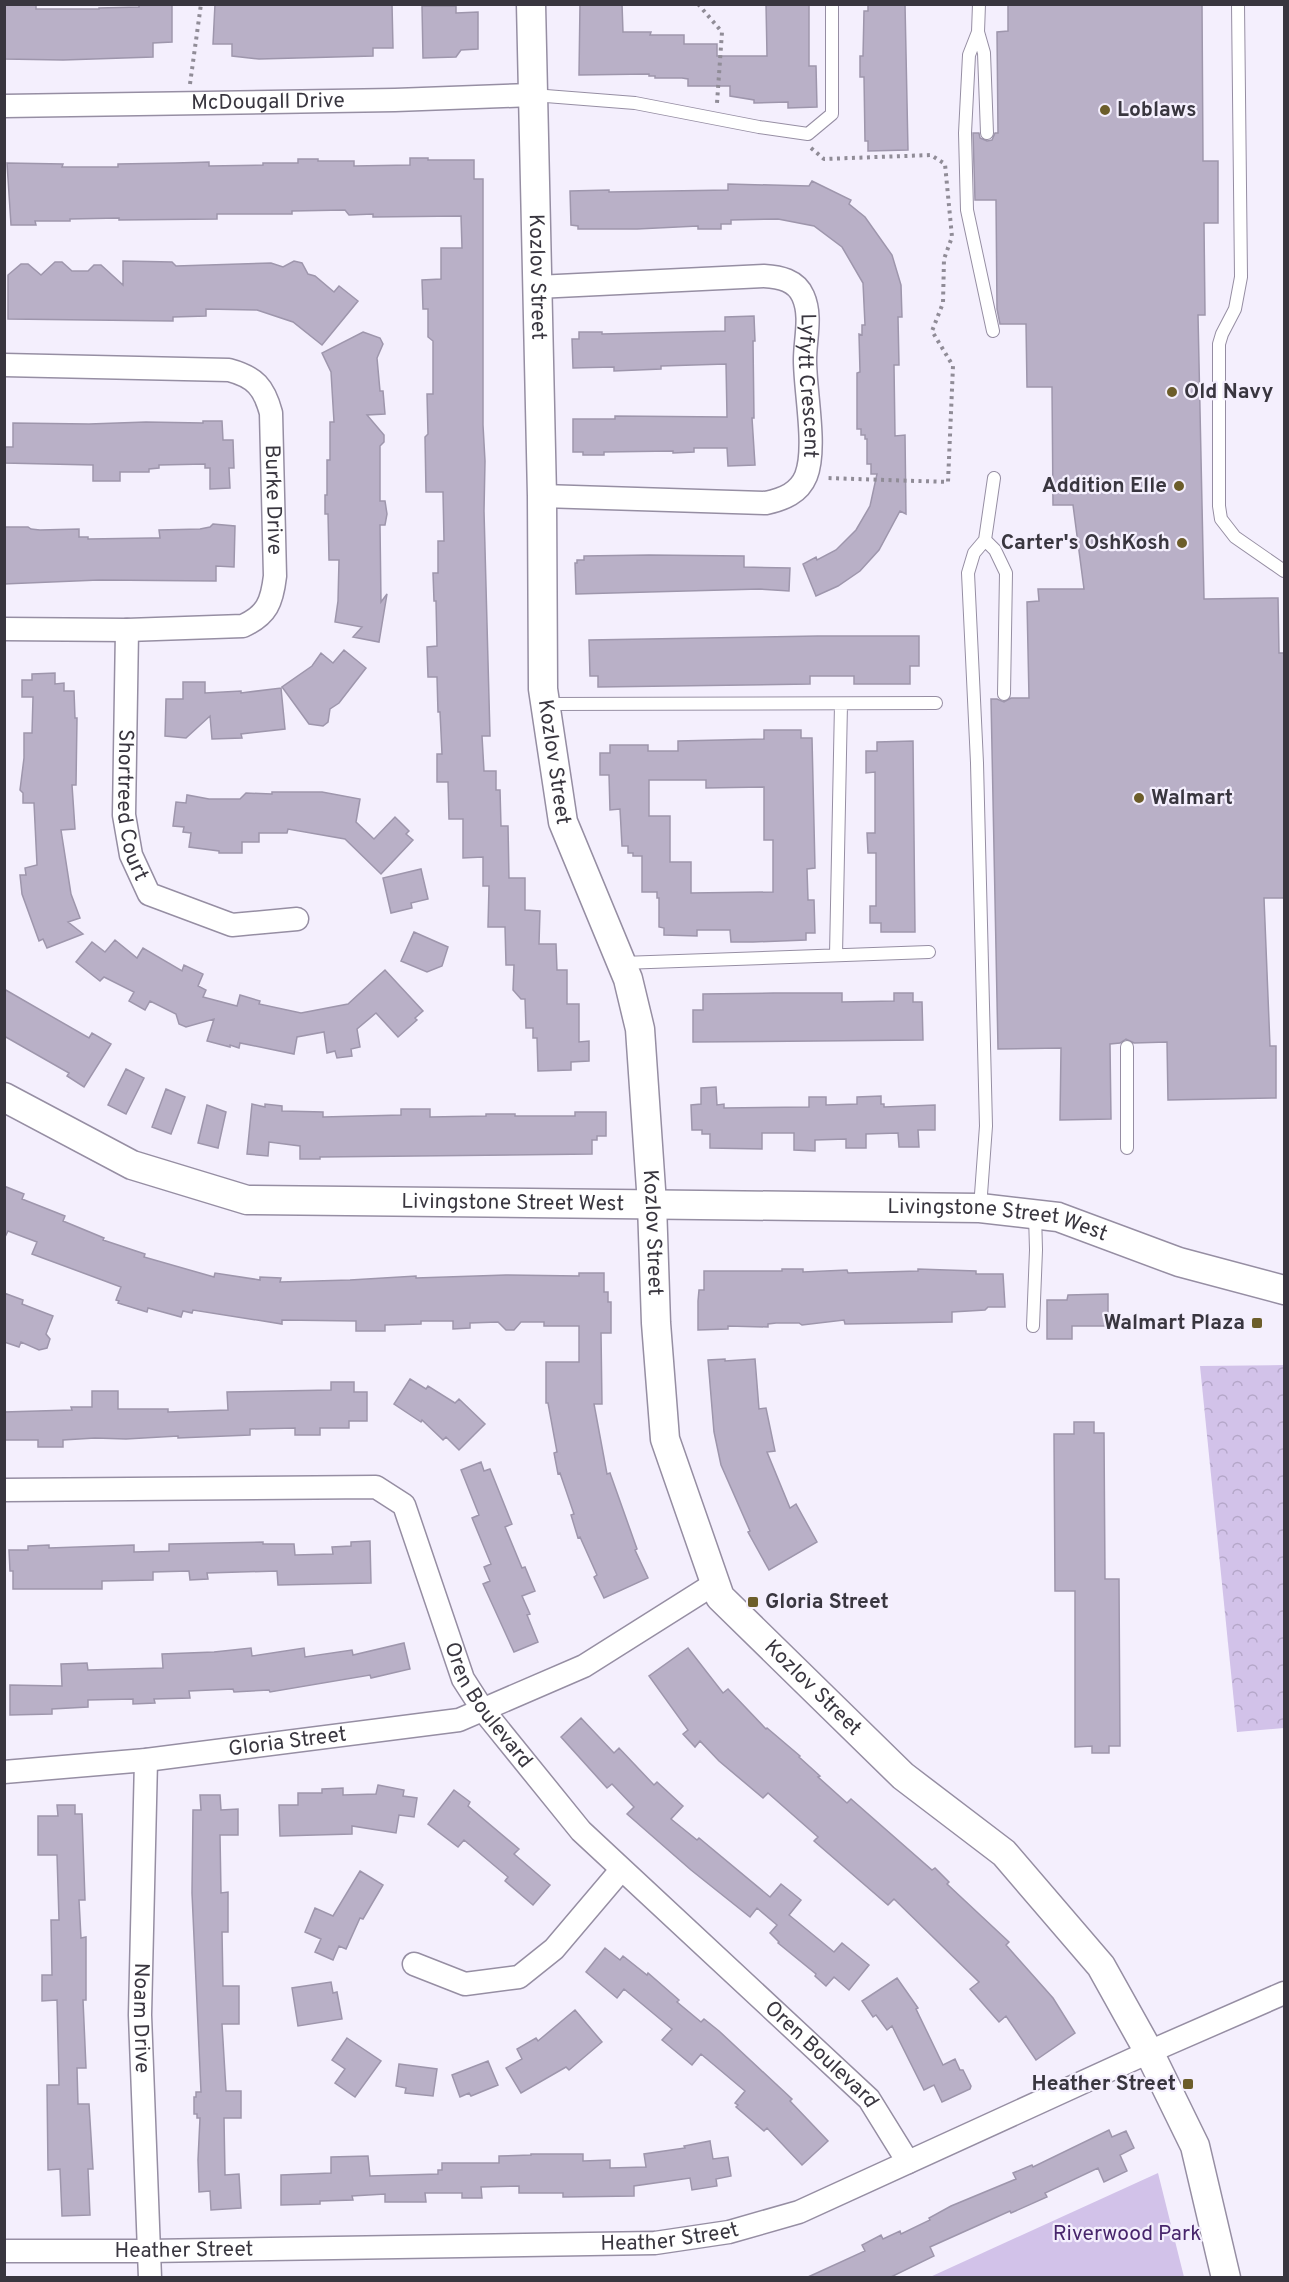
<svg xmlns="http://www.w3.org/2000/svg" width="1289" height="2282" font-family="Overpass,sans-serif">
  <defs>
    <pattern id="forest-crowns" width="20" height="18" patternUnits="userSpaceOnUse" patternTransform="scale(1.5)"><rect width="20" height="18" fill="#d2c2e9"/><path d="M2 6a3 3 0 1 1 6 0M12 15a3 3 0 1 1 6 0" fill="none" stroke="#b5a7c9"/></pattern>
  </defs>
  <rect width="100%" height="100%" fill="#f4effd"/>
  <path fill="#d2c2e9" d="M1158,2173L1184,2277H930Z"/>
  <path fill="url(#forest-crowns)" d="M1284,1365V1728L1237,1732L1200,1366Z"/>
  <path fill="#b9b0c7" stroke="#9e96ac" stroke-width="1.5" fill-rule="evenodd" d="M4,4H36V9H99V8L139,7V4H172V42L153,43V57L63,60L4,59Z
    M215,4H392L393,48H373V56L259,59L232,56V44H213Z
    M580,4H622L623,32H651L650,35H684V44H717V56H767L766,4H809V66H816L817,107L788,108V102L754,103V100L730,96V86H688V79L682,78H655V76H649V74L579,75Z
    M868,4H905L908,150L868,151V141H865L864,77H860V56H863L864,11H868Z
    M1008,4H1202L1203,161H1218V223H1204L1205,315H1198L1204,599L1278,598L1279,653H1284V898H1264L1270,1046H1276V1098L1168,1100L1167,1042L1134,1043L1126,1039L1120,1043L1110,1044L1111,1119L1060,1120L1061,1048L998,1049L991,699H997L1004,702L1011,698H1029L1027,602L1039,601L1038,589H1084L1073,505H1053L1052,387H1027L1026,324H1000L997,309L996,200H975L973,133H979L980,138L987,141L992,140L995,133H998L997,32L1008,31Z
    M422,6H456V13L478,12V49L461,50L456,57L423,58Z
    M410,158H428V160H474V179H483V425L485,461L484,511L490,736H482L484,771H496V790H500L501,826H508L509,878H525V910L540,911L539,944H556L557,970H567V1004H579V1042L589,1041V1061L571,1062V1070L538,1071L537,1038H533V1028H526L525,999H521L513,990L514,965H506L505,927H488L489,886H483V857L463,858V819H449L448,782H437V754H442L440,712H438L437,677H428L427,647L437,646L436,601H434L433,573H438V541H444L443,492H426L425,437L428,434L427,394H433V341L428,337V309H423L422,280L441,279V248H462L461,216L373,217V214L349,215L345,210L292,211V214H217V219L119,220V218L70,219V221H35L36,225H11L7,163L63,164L62,167H118V164L175,163L209,162V166L263,165V163H298V159H318V161H354V166L410,165Z
    M812,181L851,200L849,204L865,217L892,255L901,285L902,317H898L899,365H894L895,436L905,435L906,514L900,511L879,550L860,571L838,586L816,596L803,564L816,557L817,560L836,550L856,530L870,506L877,474H871V464H867V439H865V435H861V429H857V373L860,372L859,334L862,335V325H865L863,283L842,247L814,226L778,219L731,220V224H721V229H698V226L637,229H578V226L571,225L570,191L609,190V192L728,190V184L809,186Z
    M123,261L172,262L176,266L271,263L283,267L294,261L302,263L308,274L315,276L334,292L339,286L358,301L322,345L293,322L257,310L206,309V316L173,317V321L8,319V275L21,264H28L41,275L55,262H62L72,271H88L94,265H101L123,285Z
    M754,316L755,341H753L754,418H752L755,465L728,466L727,448H694V452L673,453V451L604,452V455H583V452H573V419H615V416L727,417L726,364L661,366V369L614,371V367L573,368L572,339H579V332H602V334L725,331V317Z
    M363,332L380,338L383,344L377,358L380,391H383L385,414L367,415L384,435V442L380,446V501H385L387,514L385,525H380L381,602L387,594L379,642L353,637L362,627L335,622L338,601L339,560H329L328,514H325V495H327V460H330V422H334L331,372L322,353Z
    M203,421H222L223,440H233L234,468H229L230,488L210,489V468H205V464L159,465V468L149,469V472H120V481H93V465L4,463V447H13V423L89,424L146,422L203,423Z
    M213,524L235,526L234,567L216,566V581L99,580L4,584V527H28L31,529L40,530L79,529V537H88V539L152,538H160L159,530L200,529L210,527Z
    M649,555L744,556V567L790,568L789,591L760,589L576,594L575,563H577V560H584V556Z
    M818,636H919V666H910V684H854V676H810V684L598,687V676H590L589,640Z
    M344,650L366,668L339,703L330,709L328,722L323,726L309,724L282,687L312,666L321,653L333,663Z
    M55,673V684L64,683V691H74L75,718H77L76,785H72L75,829L61,830L71,894L80,918L68,922L83,934L47,948L43,939L39,941L22,894L20,875H26L25,868L37,865L34,803H23V793L20,790L24,758V733H32L33,697H22V680H32V674Z
    M183,682H205V693L241,691V693L281,688L285,729L241,734L242,738L212,739L210,716L186,738L165,736L166,699H183Z
    M764,730H801V738H812L815,868L807,869L808,900H814L815,933H806V940L753,942H731L730,930H697V936L664,935V928L659,927V898H657V892H642V856H633V853H628V846H622L620,809L610,810L609,775H600V753H610V745H648V751H678V741L764,739ZM649,780H706V788L764,787V840H773V892L691,893V862H670V816H649Z
    M913,741L915,932H881V923H870V906H876V853H868L867,833H875V772L866,773V751H877V742Z
    M272,792H322L360,799L356,822L374,839L395,817L409,831L406,834L413,840L381,874L345,839L288,829L287,833H259V842H242V853H219V851L189,847L191,833L183,832L184,827L173,826L176,802L186,803L187,795L209,799H240L246,793L272,794Z
    M421,869L428,899L411,903L412,908L391,913L383,878Z
    M414,932L448,947L442,966L427,972L401,961Z
    M115,940L137,958L143,948L182,971L184,965L203,974L198,986L206,990L203,997L237,1006L240,995L260,1001L259,1004L301,1013L348,1004L385,970L423,1011L415,1018L417,1020L398,1037L376,1013L357,1029L360,1047L351,1049L352,1056L337,1058L335,1051L327,1053L324,1032L297,1037L294,1054L240,1043L239,1048L230,1045V1047L207,1041L214,1019L186,1027L179,1024L176,1014L150,1001L145,1010L129,1001L134,992L104,977L100,981L76,962L92,942L105,952Z
    M4,989L89,1038L92,1033L111,1044L84,1087L67,1076L69,1073L4,1036Z
    M774,993H842V1002L894,1001V993H913V1002H922L923,1040L693,1042V1010H703V994Z
    M126,1069L144,1078L126,1114L108,1105Z
    M716,1087L717,1105L724,1104V1108L809,1107V1097H826V1105L857,1104V1097L881,1096V1104H884V1107L935,1105V1130H918L919,1147H899L898,1133L866,1134V1148H846V1139L815,1140V1151L794,1150V1133H762V1149L710,1148V1134H702V1130H692L691,1105L701,1104V1088Z
    M166,1089L185,1097L171,1134L152,1127Z
    M252,1104L265,1107V1104L282,1106V1111L323,1112V1117L401,1115V1109H430V1117L486,1116V1114H515V1116H575V1112H606V1136H597V1140H592V1154L320,1157V1159H300V1146L269,1142L268,1156L247,1154Z
    M207,1105L226,1112L218,1148L198,1143Z
    M4,1186L24,1194L22,1199L65,1216L63,1221L104,1238L103,1240L145,1254L144,1257L214,1277L215,1273L260,1280V1277L281,1278L280,1282L350,1280L416,1276V1278L506,1275L579,1276V1273H604V1292H608V1302H611V1333H601L602,1404H594L607,1474L610,1473L637,1549L635,1550L648,1578L604,1598L594,1577L597,1575L580,1537L578,1538L571,1515L574,1514L560,1473L558,1474L554,1453L557,1452L548,1403H546V1362H579V1326H544V1322H521L514,1330H506L498,1322L470,1323V1328L453,1329V1321H421V1324L385,1325V1331H356V1321L282,1320V1324L193,1310L192,1313L183,1311L181,1317L148,1308L147,1312L118,1303L119,1301L116,1300L121,1287L32,1254L37,1242L8,1231L4,1239Z
    M782,1269H803V1272L847,1270L848,1273L918,1271V1269L976,1271V1274H1003L1005,1307H988L985,1310L952,1312V1322L845,1324L844,1320L802,1325L799,1323H776L768,1324V1327L728,1326V1329L698,1330V1301L699,1290H704V1271H782Z
    M4,1293L23,1300L22,1304L53,1316L46,1334L50,1339L47,1348L39,1350L21,1342L19,1347L4,1342Z
    M1108,1294V1326H1072V1339H1047V1300H1067L1068,1295Z
    M725,1359V1361L755,1359L759,1409L766,1408L775,1451L767,1452L790,1508L796,1504L817,1542L769,1570L748,1532L750,1531L721,1465L714,1432L708,1360Z
    M410,1379L426,1389L428,1386L455,1403L459,1399L485,1424L459,1450L446,1437L443,1440L422,1420L421,1422L394,1404Z
    M331,1382H354V1392H367V1421H349V1428H320V1435H295V1428L250,1429V1435L178,1438V1436L126,1439L95,1438L63,1440V1447H38V1440H4V1412L72,1410L71,1407H92V1391H118V1409H168V1412L228,1410L227,1392L331,1390Z
    M1074,1422H1094V1433H1104L1105,1579H1119L1120,1746H1109V1753H1092V1746L1075,1747V1591H1055L1054,1434H1074Z
    M481,1462L484,1471L490,1469L512,1524L505,1527L522,1568L525,1567L535,1591L522,1596L530,1614L527,1615L538,1642L514,1652L483,1584L490,1581L484,1567L491,1564L472,1518L479,1515L461,1470Z
    M370,1541L371,1583L278,1585L277,1571L207,1573L208,1579L190,1580L189,1571L153,1572V1580L102,1581V1589H13V1571H10L9,1550H28V1546L49,1545V1548L134,1545V1552L169,1551V1544L263,1542V1544H294L295,1555L333,1554L332,1547L351,1546V1542Z
    M404,1643L410,1669L371,1678L370,1675L270,1692L269,1690L234,1692L233,1689L189,1691L190,1698L154,1699L155,1703L133,1704V1699L88,1700V1707L52,1709V1714L10,1715V1685L62,1686L61,1664L87,1663L88,1670L163,1668L162,1654L214,1652L251,1648L252,1656L304,1648L305,1657L352,1650L353,1655Z
    M688,1648L723,1693L728,1689L766,1729L767,1728L800,1756L799,1757L820,1776L818,1777L847,1803L851,1799L932,1870L935,1868L949,1882L947,1884L1009,1942L1006,1945L1053,1998L1075,2033L1036,2060L1006,2016L999,2022L970,1989L979,1982L894,1899L888,1905L814,1841L818,1837L768,1793L763,1798L719,1761L700,1741L695,1747L683,1734L688,1730L649,1676Z
    M581,1718L614,1753L619,1748L654,1785L657,1782L683,1806L671,1819L697,1840L699,1838L770,1897L781,1884L801,1900L789,1915L834,1952L842,1943L869,1965L849,1990L834,1977L826,1986L815,1976L816,1974L778,1943L779,1942L770,1933L777,1925L757,1908L750,1917L691,1870L627,1814L634,1807L612,1784L607,1788L561,1737Z
    M378,1785L404,1790L403,1796L417,1798L414,1817L399,1815L396,1833L352,1826V1834L280,1836L279,1805H298V1793H322V1789L343,1788V1795L376,1794Z
    M454,1790L470,1802L468,1806L519,1849L514,1854L550,1885L533,1905L505,1881L508,1877L464,1840L458,1847L428,1824Z
    M200,1795H220L221,1810L238,1809V1835H220L221,1893L228,1892V1932H222L223,1986H239V2024H222L226,2091H241V2118H224L225,2175L239,2174L241,2208L211,2210L210,2191L199,2192L198,2160L200,2118H197V2114H194V2097H196V2092H201L192,1893L193,1810H201Z
    M57,1805H75V1814H82L85,1900H79L81,1938L86,1937V2000H83L86,2068H77L78,2104H89L93,2169H88L90,2215L62,2216L60,2169L48,2170L47,2085H59L57,2000L42,2001V1975H52L51,1920H59L57,1855H38V1816H58Z
    M360,1871L383,1885L363,1919L360,1918L346,1949L339,1946L333,1960L315,1952L321,1939L305,1932L315,1908L333,1916Z
    M605,1948L620,1960L623,1956L647,1975L648,1973L679,2000L677,2002L701,2022L704,2019L719,2031L792,2099L790,2101L828,2141L802,2165L767,2128L764,2131L736,2107L738,2105L735,2103L745,2091L701,2054L692,2065L662,2040L672,2029L624,1989L617,1998L586,1972Z
    M897,1978L918,2008L916,2009L943,2065L955,2059L960,2070H963L971,2086L970,2089L942,2102L934,2085L924,2090L892,2026L887,2030L876,2015L873,2017L862,2001Z
    M331,1982L333,1993L337,1992L342,2019L298,2026L292,1988Z
    M575,2010L602,2042L569,2070L566,2067L521,2093L506,2068L522,2059L517,2049L536,2038L538,2041Z
    M347,2038L381,2061L355,2097L335,2083L345,2069L332,2060Z
    M488,2061L498,2085L471,2096L469,2093L460,2097L452,2075Z
    M399,2064L437,2069L433,2096L405,2093L406,2088L396,2086Z
    M1109,2130L1112,2137L1126,2131L1134,2148L1120,2155L1127,2171L1104,2182L1098,2168L1045,2193L1047,2197L1011,2213L1010,2211L930,2247L934,2256L891,2277H808L865,2251L862,2245L881,2235L883,2239L900,2231L901,2234L930,2220L929,2218L951,2206L1016,2179L1013,2173L1032,2165L1033,2167Z
    M710,2141L713,2159L728,2157L731,2176L716,2179L717,2186L692,2190L690,2178L634,2186V2196L563,2197V2193H519V2186L481,2187L482,2198H462V2193H425L426,2202H385V2194L352,2196L353,2200L320,2201V2204L281,2205V2175L331,2173V2157L368,2156L370,2176L438,2174V2170H442V2163H499V2156L531,2155V2154H583V2161L610,2160V2168L646,2167L644,2154L685,2148L684,2146Z"/>
  <g fill="none" stroke-linecap="round" stroke-linejoin="round">
    <g stroke="#968ea3" stroke-width="14">
      <path id="service" d="M979,4L978,32L969,55L965,133L967,210L993,331
        M1238,4L1241,277L1235,309L1222,334L1219,344V506L1221,519L1235,537L1284,571
        M978,32L984,53L987,133
        M533,95L635,103L759,127L808,134L832,114V4
        M985,540L995,550L1006,573L1004,694
        M545,704L936,703
        M836,955L841,704
        M622,963L929,952
        M1127,1148V1047
        M980,1208L986,1126L977,763L968,573L974,553L985,540L994,478
        M1033,1326L1036,1250L1035,1214"/>
    </g>
    <g stroke="#968ea3" stroke-width="25">
      <g id="minor">
        <path id="s1" d="M4,106L395,100L532,95"/>
        <path id="s2" d="M537,287L764,276C780,277 796,280 803,296C812,316 805,339 805,360C805,392 817,448 806,476C799,493 784,499 766,503L542,496"/>
        <path id="s3" d="M4,365L229,370C255,377 264,387 271,413L275,576C272,602 267,615 243,626L127,630L4,629"/>
        <path id="s4" d="M127,630L124,815L131,855L149,894L232,925L297,919"/>
        <path id="s5" d="M4,1490L376,1487L404,1505L463,1679L483,1710L581,1831L869,2099L908,2162"/>
        <path id="s6" d="M146,1760L140,2015L150,2278"/>
        <path id="s7" d="M4,1772L146,1760L459,1720L584,1666L714,1584"/>
        <path d="M414,1964L465,1984L519,1977L554,1949L621,1870"/>
        <path id="s8" d="M4,2251H149L655,2243L729,2232L799,2212L1149,2052L1284,1993"/>
      </g>
    </g>
    <g stroke="#968ea3" stroke-width="31">
      <g id="tertiary">
        <path id="s9" d="M531,4L542,496L543,689L563,822L628,979L640,1029L652,1204L656,1323L665,1439L720,1597L903,1776L1004,1853L1101,1966L1149,2052L1195,2146L1226,2278"/>
        <path id="s10" d="M4,1097L132,1165L247,1200L980,1208L1058,1217L1179,1262L1284,1290"/>
      </g>
    </g>
    <path stroke="#908c97" stroke-width="4" stroke-dasharray="3 4.5" stroke-linecap="butt" d="M698,4L722,32L717,103
      M190,84L201,4
      M811,148L824,159L931,155L945,164L952,237L944,259L943,303L932,331L953,366L948,482L827,478"/>
    <use href="#service" stroke="#fff" stroke-width="12"/>
    <use href="#minor" stroke="#fff" stroke-width="22"/>
    <use href="#tertiary" stroke="#fff" stroke-width="28"/>
  </g>
  <g fill="#6c5d2a" stroke="#f4effd" stroke-width="2">
    <circle cx="1105" cy="110" r="6"/>
    <circle cx="1172" cy="392" r="6"/>
    <circle cx="1179" cy="486" r="6"/>
    <circle cx="1182" cy="543" r="6"/>
    <circle cx="1139" cy="798" r="6"/>
    <rect x="1251" y="1317" width="12" height="12" rx="3"/>
    <rect x="747" y="1596" width="12" height="12" rx="3"/>
    <rect x="1182" y="2078" width="12" height="12" rx="3"/>
  </g>
  <g text-anchor="middle" dominant-baseline="central" stroke-width="4.5" stroke-linejoin="round" paint-order="stroke">
    <g font-size="21" fill="#39363f" stroke="#f4effd">
      <text stroke="none"><textPath href="#s1" startOffset="264">McDougall Drive</textPath></text>
      <text stroke="none"><textPath href="#s9" startOffset="273">Kozlov Street</textPath></text>
      <text stroke="none"><textPath href="#s2" startOffset="364">Lyfytt Crescent</textPath></text>
      <text stroke="none"><textPath href="#s3" startOffset="376">Burke Drive</textPath></text>
      <text stroke="none"><textPath href="#s9" startOffset="759">Kozlov Street</textPath></text>
      <text stroke="none"><textPath href="#s4" startOffset="176">Shortreed Court</textPath></text>
      <text stroke="none"><textPath href="#s10" startOffset="531">Livingstone Street West</textPath></text>
      <text stroke="none"><textPath href="#s10" startOffset="1017">Livingstone Street West</textPath></text>
      <text stroke="none"><textPath href="#s9" startOffset="1245">Kozlov Street</textPath></text>
      <text stroke="none"><textPath href="#s9" startOffset="1749">Kozlov Street</textPath></text>
      <text stroke="none"><textPath href="#s5" startOffset="624">Oren Boulevard</textPath></text>
      <text stroke="none"><textPath href="#s7" startOffset="285">Gloria Street</textPath></text>
      <text stroke="none"><textPath href="#s6" startOffset="258">Noam Drive</textPath></text>
      <text stroke="none"><textPath href="#s5" startOffset="1110">Oren Boulevard</textPath></text>
      <text stroke="none"><textPath href="#s8" startOffset="666">Heather Street</textPath></text>
      <text stroke="none"><textPath href="#s8" startOffset="180">Heather Street</textPath></text>
    </g>
    <g font-size="21" font-weight="bold" fill="#39363f" stroke="#f4effd" text-anchor="start">
      <text x="1117" y="110">Loblaws</text>
      <text x="1184" y="392">Old Navy</text>
      <text x="1167" y="486" text-anchor="end">Addition Elle</text>
      <text x="1170" y="543" text-anchor="end">Carter's OshKosh</text>
      <text x="1151" y="798">Walmart</text>
      <text x="1245" y="1323" text-anchor="end">Walmart Plaza</text>
      <text x="765" y="1602">Gloria Street</text>
      <text x="1176" y="2084" text-anchor="end">Heather Street</text>
    </g>
    <g font-size="21" fill="#48266c" stroke="#f4effd">
      <text x="1127" y="2234">Riverwood Park</text>
    </g>
  </g>
  <rect width="1289" height="2282" fill="none" stroke="#39363f" stroke-width="12"/>
</svg>
